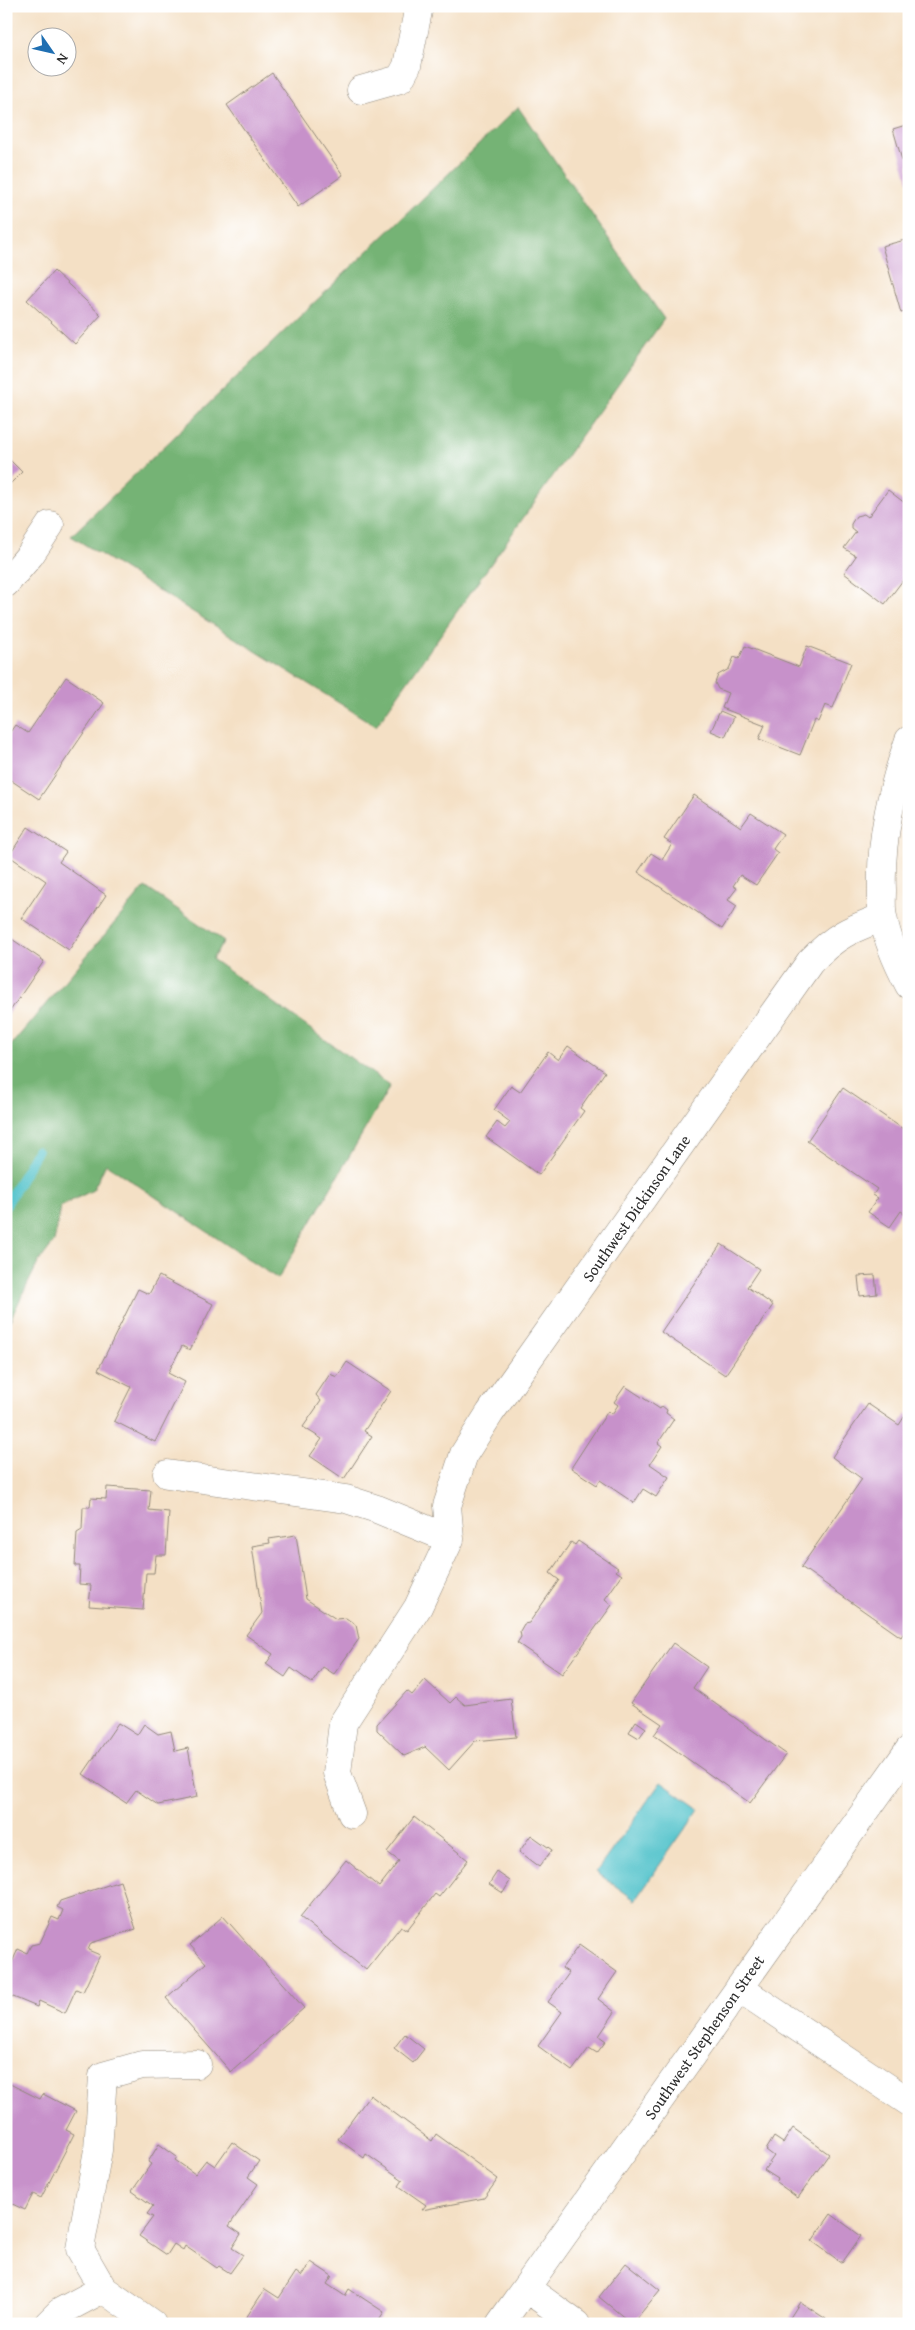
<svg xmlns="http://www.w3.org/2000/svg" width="915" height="2330" font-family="'Gentium Book Plus',serif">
  <rect width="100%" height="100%" fill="#fff"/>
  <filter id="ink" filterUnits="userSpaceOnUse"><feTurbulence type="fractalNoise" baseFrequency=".02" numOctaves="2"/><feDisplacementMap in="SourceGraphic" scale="10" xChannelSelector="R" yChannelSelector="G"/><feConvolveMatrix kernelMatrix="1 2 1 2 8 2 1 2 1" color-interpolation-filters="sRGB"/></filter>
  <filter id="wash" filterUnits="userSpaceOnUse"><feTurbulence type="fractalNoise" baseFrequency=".0096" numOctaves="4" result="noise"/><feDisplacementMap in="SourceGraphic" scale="20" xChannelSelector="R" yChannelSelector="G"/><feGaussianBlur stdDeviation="1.12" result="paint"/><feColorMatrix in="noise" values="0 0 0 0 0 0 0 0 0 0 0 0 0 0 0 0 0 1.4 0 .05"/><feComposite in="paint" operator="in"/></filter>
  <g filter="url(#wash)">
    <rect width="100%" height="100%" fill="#f4e0c5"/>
    <path fill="#74b375" stroke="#506f50" d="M518,107L664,319L376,726L71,536Z
      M145,887L224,941L212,959L390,1086L278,1279L106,1164L93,1190L61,1206L54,1242L38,1263L6,1328V1051Z"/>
    <path fill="#57c4cc" stroke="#41787c" d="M661,1782L699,1809L635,1900L596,1872Z"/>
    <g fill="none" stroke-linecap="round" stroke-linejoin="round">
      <path stroke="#57c4cc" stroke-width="10" d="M6,1205L37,1151"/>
    </g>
    <g id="blocks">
      <path fill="#c791ca" d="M272,73L343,175L298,207L227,105Z
        M909,124V181H908L893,129Z
        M909,239V311L901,313L882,246Z
        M54,271L101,315L75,344L27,300Z
        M6,456L22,472L6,488Z
        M888,490L906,504L909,499V572L885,604L844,573L856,556L844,548L856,532L851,528V524L856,516L864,514L868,517Z
        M745,646L799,667L807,646L851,663L833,708L825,705L818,722L814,720L800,755L759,739L765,725L722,708L728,693L718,689L715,683L718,675L729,669L734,657L739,659Z
        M66,677L104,703L39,799L6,777V738L15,725L28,733Z
        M720,711L734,717L725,737L711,731Z
        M694,795L741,827L751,813L783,834L773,849L778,853L756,885L740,875L733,886L737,888L728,900L737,906L722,929L638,872L651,853L662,860L672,844L664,839Z
        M28,827L66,852L59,862L106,895L69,950L21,918L46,881L9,856Z
        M6,935L44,961L6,1017Z
        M568,1046L605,1072L580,1108L584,1111L539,1175L486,1137L497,1122L505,1128L510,1122L494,1110L511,1086L520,1092L548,1052L558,1060Z
        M843,1088L909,1133V1212L907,1215L901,1211L890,1227L868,1212L878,1198L873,1195L877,1189L807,1141Z
        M721,1244L759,1269L747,1287L773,1305L725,1375L661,1332Z
        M875,1275L877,1294L860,1296L858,1276Z
        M159,1276L213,1304L190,1350L182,1346L168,1373L185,1382L155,1442L114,1421L131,1387L98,1370L138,1289L149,1294Z
        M347,1362L391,1391L364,1431L372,1436L344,1479L310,1456L322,1439L303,1427L321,1401L316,1395L330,1374L337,1377Z
        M625,1386L660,1409L662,1406L667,1410L666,1413L674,1419L658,1443L662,1446L650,1464L669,1477L656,1497L643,1489L634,1503L600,1480L597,1485L571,1468L608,1411L612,1414L618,1405L614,1402Z
        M868,1404L899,1425L906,1414L909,1416V1625L901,1637L801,1567L862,1479L832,1457Z
        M107,1487L151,1490L149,1510L169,1512L166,1555H156L154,1573H146L143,1610L89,1606L91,1585L79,1584L80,1566H75L77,1533L82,1530L83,1507H90L91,1498L106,1499Z
        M296,1535L306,1599L336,1619L346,1618L356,1625L359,1639L334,1674L323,1667L312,1683L291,1668L285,1677L266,1664L273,1654L246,1635L262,1613L252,1546L270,1543L269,1539Z
        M578,1541L618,1568L616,1571L622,1575L605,1599L612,1605L562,1674L517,1643L521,1637L520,1631L524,1624L529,1623L559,1580L550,1573L571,1542L575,1545Z
        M673,1643L707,1667L693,1688L786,1754L750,1803L654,1735L662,1724L631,1703Z
        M425,1680L450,1703L456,1697L465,1705L511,1699L516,1737L475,1741L449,1770L425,1747L404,1756L377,1730V1724L407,1691L412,1695Z
        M636,1721L646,1728L639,1738L629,1732Z
        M118,1723L137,1735L144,1724L158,1734L171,1731L175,1751L188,1748L197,1797L158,1805L136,1790L126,1803L83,1774Z
        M414,1817L468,1860L439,1897L435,1894L407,1930L401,1926L366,1970L300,1917L346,1860L379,1887L399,1861L387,1852Z
        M531,1835L552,1850L539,1867L519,1852Z
        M497,1872L510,1881L503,1893L489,1884Z
        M120,1881L136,1929L91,1943L88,1950L100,1955L83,1992L76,1989L65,2013L39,2001L37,2007L6,1994V1976L18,1949L27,1953L31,1945L40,1943L52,1917L59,1920L63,1910L57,1907L60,1901Z
        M223,1916L304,2008L231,2072L166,1998L206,1963L190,1945Z
        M579,1945L617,1972L598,1999L615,2012L599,2036L606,2041L597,2053L589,2048L572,2071L538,2046L562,2012L548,2002L569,1973L562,1968Z
        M405,2034L424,2049L413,2063L394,2048Z
        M6,2082L40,2099L43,2094L76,2111L66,2130L74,2134L41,2198L33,2194L25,2210L6,2201Z
        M370,2095L432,2141L436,2134L498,2179L484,2198L422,2210L426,2205L399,2186L403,2180L366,2154L364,2158L338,2139Z
        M793,2128L829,2154L798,2198L776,2182L778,2179L764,2170L774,2156L766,2150L774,2137L783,2143Z
        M232,2142L259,2161L248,2177L258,2184L229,2226L241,2234L232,2248L243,2255L230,2273L219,2266L217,2268L185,2246L183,2250L174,2244L167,2255L139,2236L153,2217L147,2214L153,2206L132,2191L151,2164L148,2162L159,2144L177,2157L175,2160L195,2174L206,2160L215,2166Z
        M831,2214L861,2236L842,2263L812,2241Z
        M311,2262L332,2276L327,2284L345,2296L349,2289L384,2312L376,2324H242L265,2289L279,2298L296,2272L301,2276Z
        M626,2263L660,2290L632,2324L599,2297Z
        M800,2302L826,2319L833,2324H786Z"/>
    </g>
  </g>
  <g filter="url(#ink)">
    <use href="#blocks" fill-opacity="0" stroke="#908678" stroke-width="1"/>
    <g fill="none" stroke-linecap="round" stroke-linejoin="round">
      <g stroke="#908678" stroke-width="29">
        <path id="minor" d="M361,90L400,79L407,66L419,6
          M6,583L30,555L50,525
          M909,740C892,789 880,838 882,890C882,899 881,908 883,917C887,940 898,964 909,985
          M167,1474L346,1499L377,1509L450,1539
          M450,1539L447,1506L464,1454L490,1413L810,962C836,935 849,930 883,917
          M352,1814L337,1773L343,1723L418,1607L450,1539
          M739,1988L909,2102
          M526,2288L576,2324
          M48,2324L60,2312L103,2289
          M152,2324L103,2289L80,2249L98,2150L103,2076L142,2065L197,2064
          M500,2324L909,1750"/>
      </g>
      <use href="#minor" stroke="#fff" stroke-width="28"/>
    </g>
  </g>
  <g text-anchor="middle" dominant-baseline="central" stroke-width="4.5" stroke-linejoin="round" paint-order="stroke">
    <g font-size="16" fill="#2b2b2b" stroke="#fff">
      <text transform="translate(636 1208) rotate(-55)">Southwest Dickinson Lane</text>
      <text transform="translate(704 2037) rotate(-55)">Southwest Stephenson Street</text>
    </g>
  </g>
  <rect width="915" height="2330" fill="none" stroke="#fff" stroke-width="25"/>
  <g transform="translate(52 52) rotate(124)"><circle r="24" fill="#ffffff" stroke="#aaaaaa"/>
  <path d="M0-4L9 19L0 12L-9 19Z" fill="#1f6fb2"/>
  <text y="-8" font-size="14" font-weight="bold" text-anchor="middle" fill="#2b2b2b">N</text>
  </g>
</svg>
